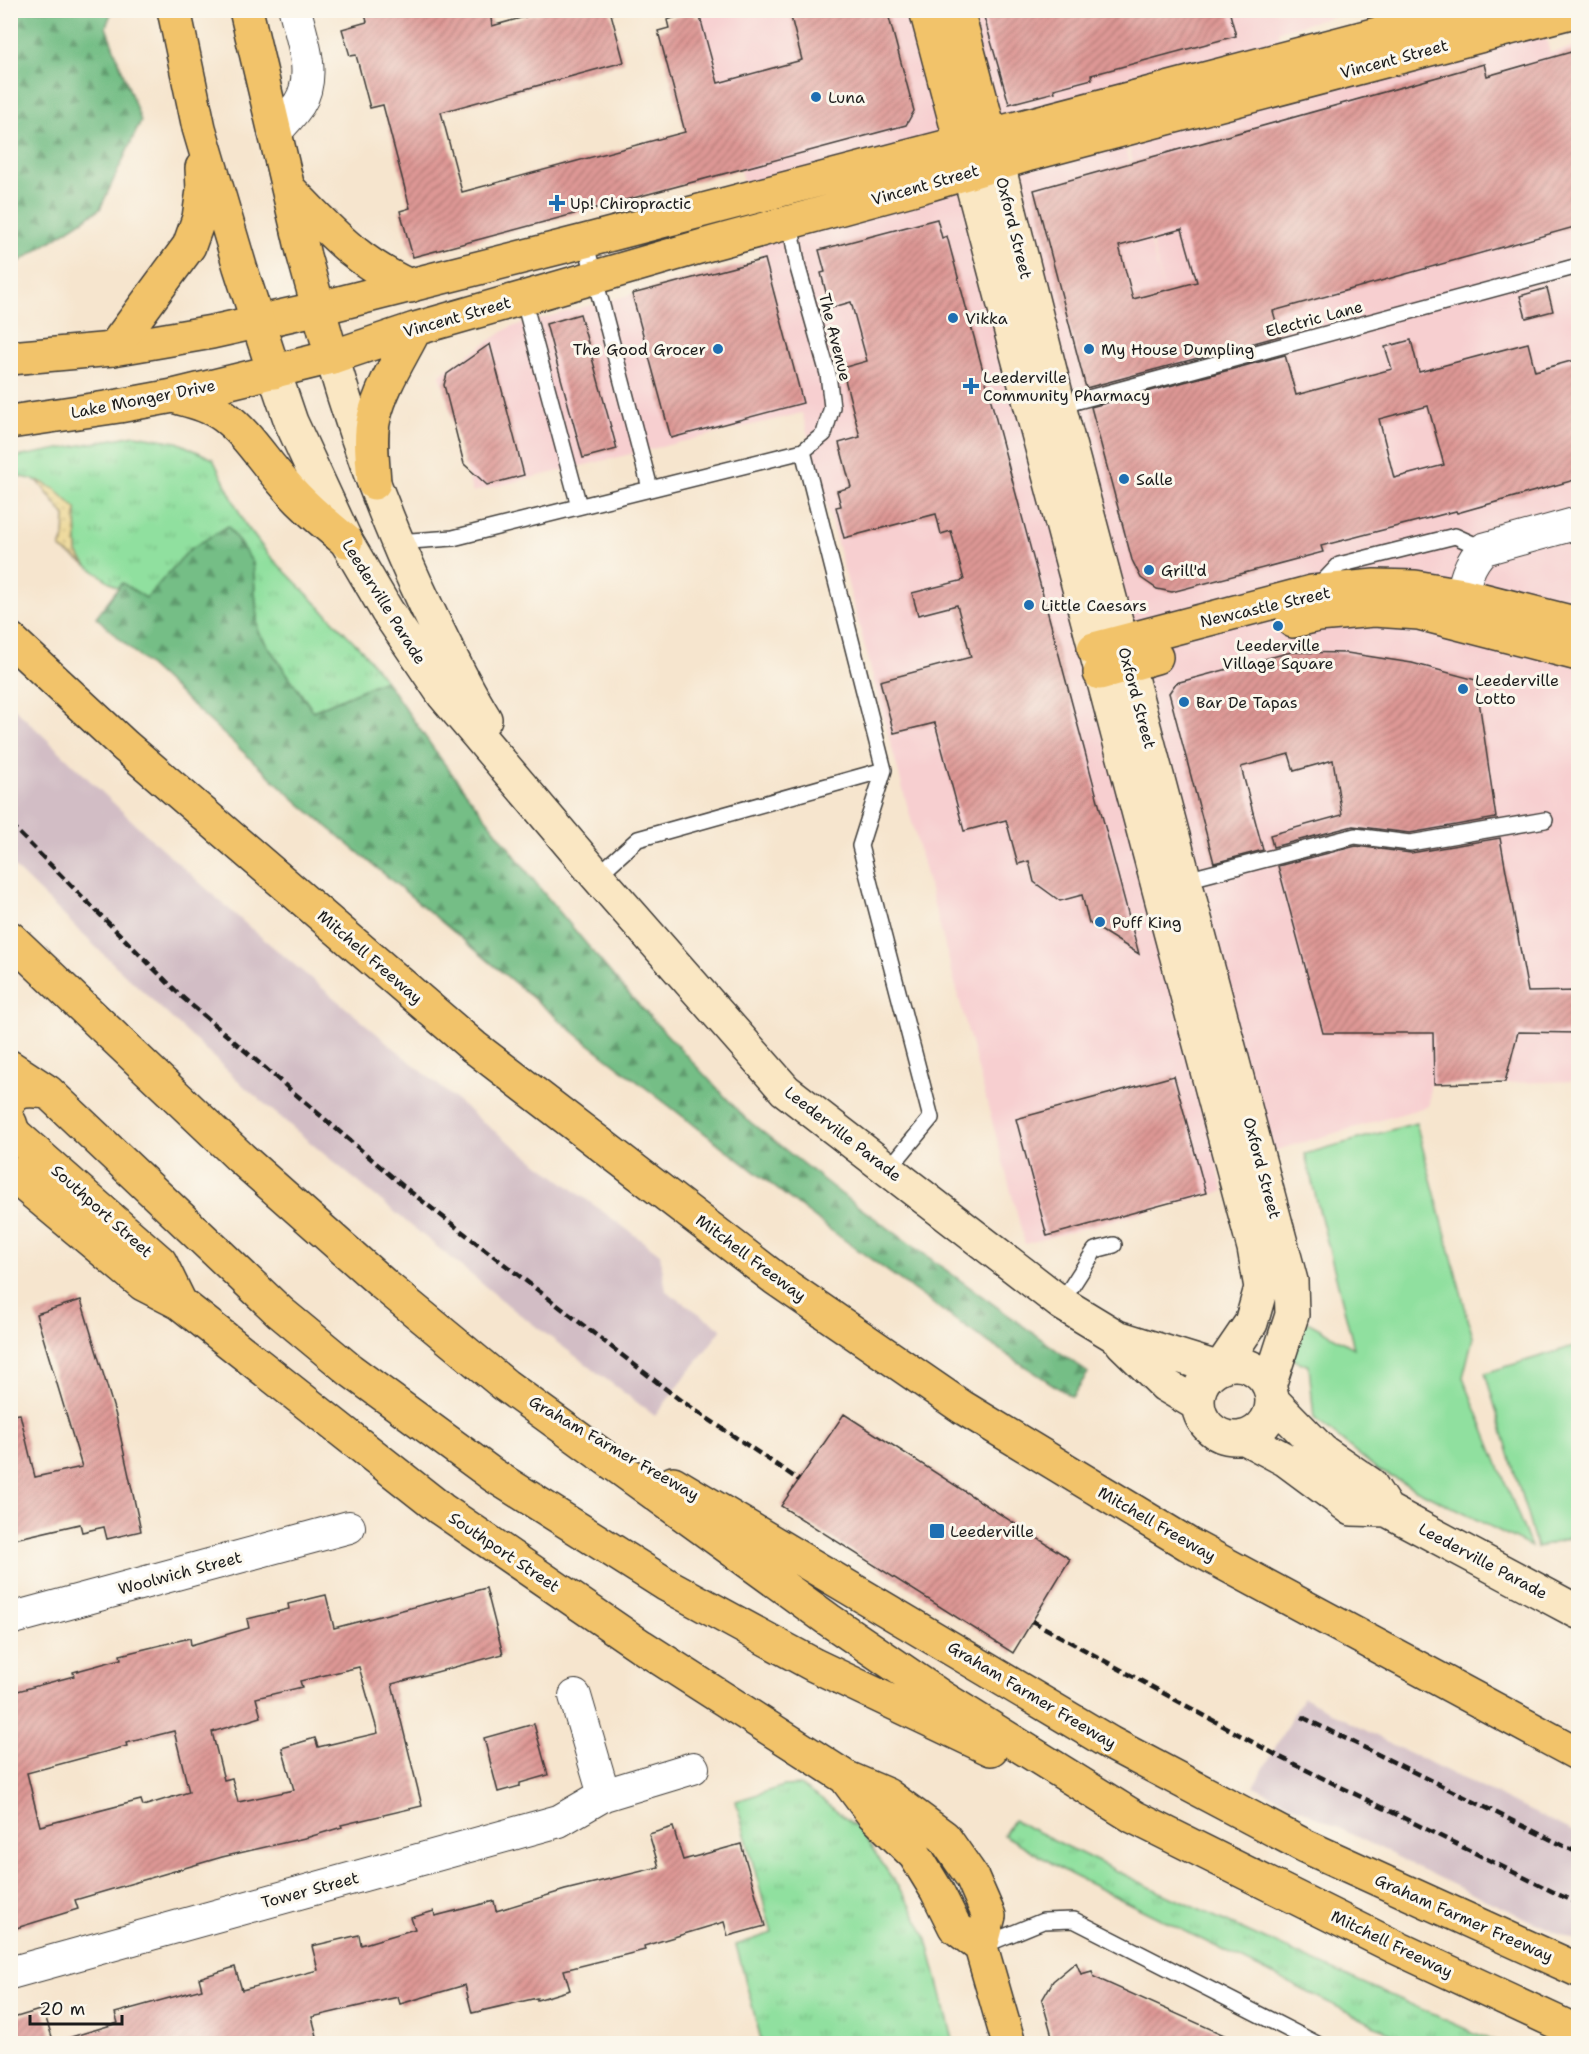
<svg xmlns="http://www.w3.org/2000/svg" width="1589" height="2054" font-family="'Shantell Sans',sans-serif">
  <defs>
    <pattern id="grass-tufts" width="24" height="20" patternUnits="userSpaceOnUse" patternTransform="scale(1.5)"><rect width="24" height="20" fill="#90e09f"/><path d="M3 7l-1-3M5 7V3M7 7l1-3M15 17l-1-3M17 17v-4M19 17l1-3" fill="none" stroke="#7cc088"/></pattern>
    <pattern id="forest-firs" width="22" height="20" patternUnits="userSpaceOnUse" patternTransform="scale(1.5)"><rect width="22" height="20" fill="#74be86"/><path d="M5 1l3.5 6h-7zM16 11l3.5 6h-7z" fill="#5e9a6d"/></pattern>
    <pattern id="sand-dots" width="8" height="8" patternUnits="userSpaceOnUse" patternTransform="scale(1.5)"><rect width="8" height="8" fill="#eeda9e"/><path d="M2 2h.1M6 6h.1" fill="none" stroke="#ccba88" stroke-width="1.8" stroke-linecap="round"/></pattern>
    <pattern id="building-hatch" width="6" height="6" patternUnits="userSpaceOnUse" patternTransform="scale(1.5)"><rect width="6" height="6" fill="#de9895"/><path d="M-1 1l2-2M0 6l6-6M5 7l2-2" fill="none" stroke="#b37b79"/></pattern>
  </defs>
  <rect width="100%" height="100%" fill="#fbf7ec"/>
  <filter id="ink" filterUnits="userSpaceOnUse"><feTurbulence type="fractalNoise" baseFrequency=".0167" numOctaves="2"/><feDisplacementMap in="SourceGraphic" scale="12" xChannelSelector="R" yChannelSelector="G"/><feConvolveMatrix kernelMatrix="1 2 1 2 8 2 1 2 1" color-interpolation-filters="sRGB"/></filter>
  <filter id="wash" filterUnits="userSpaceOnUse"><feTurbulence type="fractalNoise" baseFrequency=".008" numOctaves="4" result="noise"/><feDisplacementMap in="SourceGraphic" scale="24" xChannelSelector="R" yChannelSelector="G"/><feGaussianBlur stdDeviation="1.35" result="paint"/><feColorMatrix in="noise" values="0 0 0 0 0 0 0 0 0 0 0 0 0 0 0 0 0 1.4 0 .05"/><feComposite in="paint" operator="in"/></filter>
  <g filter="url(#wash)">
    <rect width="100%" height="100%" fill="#f6e5ce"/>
    <path fill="#f7cfd0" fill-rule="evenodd" d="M698,11H1354L1278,31L1287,69L1508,11H1539L1550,53L1578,46V1081L1430,1085L1429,1106L1217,1167L1224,1191L1025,1244L802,413L472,492L440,374L510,327L762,259L728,121ZM1121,114L1166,301L1118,118Z"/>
    <path fill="#d2bdc5" d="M11,705L149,837L248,926L485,1124L660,1254L666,1291L722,1329L655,1416L514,1310L324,1154L247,1089L103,954L11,864Z
      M1303,1697L1391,1744L1578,1834V1942L1466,1891L1254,1786Z"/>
    <path fill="url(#grass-tufts)" stroke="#567e5e" stroke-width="1.5" d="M135,435L177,442L213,459L245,524L268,554L362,650L385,680L313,711L258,632L253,563L190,549L146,599L122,583L118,588L86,565L77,554L76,509C55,489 41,477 11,476V458Z
      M800,1785L825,1802L859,1829L909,1903L926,1936L954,2043H762L736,1945L772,1933L736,1801L784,1786Z
      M1013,1820L1162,1893L1497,2043H1410L1070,1874L1004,1835Z"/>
    <path fill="url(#forest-firs)" stroke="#486d51" stroke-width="1.5" d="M11,10L112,11L106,27L141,121L100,209L11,267Z
      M228,526L253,563L258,632L313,711L385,680L443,762L542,891L624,989L745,1118L840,1193L1088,1373L1072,1397L968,1329L829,1229L581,1038L300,804L96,617L122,583L146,598L190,549Z"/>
    <path fill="url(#sand-dots)" stroke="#857b5d" stroke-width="1.5" d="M37,480L55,489L76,509L77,553L86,565L60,548L64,538L65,516Z"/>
    <path fill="#90e09f" stroke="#567e5e" stroke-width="1.5" d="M1416,1123L1473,1337L1463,1377L1531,1547L1378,1470L1314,1418L1309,1366L1290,1358L1304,1320L1354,1348L1305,1154Z
      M1578,1345V1535L1537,1548L1485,1373Z"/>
    <g id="blocks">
      <path fill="url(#building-hatch)" fill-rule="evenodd" d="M364,10H490L492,26L550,10H610L624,62L441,112L462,192L685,132L658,31L669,28L667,20L693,12L695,18L700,17L718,83L802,60L791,17L797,16L796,10H887L914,111L906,125L413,257L400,211L410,208L383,105L370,108L356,55L350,56L342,29L367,22Z
        M982,10H1229L1236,36L1091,75L1092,79L1054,89L1055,92L1009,104Z
        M1578,50V226L1273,311L1280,336L1086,388L1034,190L1484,64L1487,76ZM1182,229L1197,282L1133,299L1119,246Z
        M937,219L942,238L947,236L1139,954L1089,923L1082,895L1060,901L1034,882L1029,861L1018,864L1006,820L964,831L935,723L894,733L880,681L971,657L957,605L918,615L912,593L964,580L951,531L941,534L936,514L844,538L836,507L841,506L837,491L851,487L839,443L860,437L842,368L867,361L851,302L830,308L821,273L825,272L819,250Z
        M765,259L803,403L671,438L632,294Z
        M1547,288L1553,311L1526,318L1520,296Z
        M580,314L617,449L583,458L546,324Z
        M1411,340L1419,372L1528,343L1535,371L1578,359V479L1457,513L1456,511L1321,546L1323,552L1172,592L1157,589L1141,578L1132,560L1091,407L1285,355L1296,395L1392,369L1385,347ZM1428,406L1444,465L1394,478L1379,419Z
        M490,344L524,475L487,485L464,464L444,385L447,374Z
        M1291,652L1347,653L1412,663L1476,680L1496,818L1410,833L1353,826L1273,847L1270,835L1342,815L1333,760L1294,771L1289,754L1241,767L1263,850L1214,863L1169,693L1176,683Z
        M1500,838L1528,992L1578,991V1033L1518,1032L1505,1082L1434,1084L1433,1033H1323L1278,866L1356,846L1411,853Z
        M1174,1076L1206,1193L1047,1236L1016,1119Z
        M81,1300L116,1416L141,1531L107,1539L104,1527L82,1532L80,1524L10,1540V1415L20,1414L35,1477L82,1467L36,1314Z
        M844,1414L1070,1559L1013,1653L781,1506Z
        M486,1588L503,1654L392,1684L422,1806L341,1825L342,1827L309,1837L222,1857L75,1900L78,1909L10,1930V1693L74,1676L73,1672L121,1659L120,1655L190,1638L191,1645L249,1628L247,1619L289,1609L288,1604L326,1595L334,1628ZM359,1667L378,1733L318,1747L315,1738L282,1748L294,1790L238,1802L232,1778L224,1780L212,1732L261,1717L256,1698L302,1687L300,1681ZM174,1731L189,1792L143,1806L141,1800L40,1826L27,1773L127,1746L126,1743Z
        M534,1724L548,1775L520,1783V1786L498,1792L484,1738Z
        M673,1827L683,1860L741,1844L765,1926L728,1936L724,1922L644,1946L645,1950L564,1970L570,1990L537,2000V1998L472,2013L465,1985L400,2004L398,1997L312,2017L317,2036L288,2043H72L71,2037L118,2023L115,2013L202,1989L199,1978L235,1967L242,1990L318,1970L312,1946L359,1935L361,1945L415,1929L411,1918L434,1911L435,1916L494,1901L496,1911L565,1890L659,1867L649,1834Z
        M1076,1962L1081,1974L1092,1971L1094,1977L1242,2043H1054L1042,2000L1053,1981Z
        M43,2009L54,2043H10V2019Z"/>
    </g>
  </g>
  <g filter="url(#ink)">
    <use href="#blocks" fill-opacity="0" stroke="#3d3a37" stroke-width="1.5"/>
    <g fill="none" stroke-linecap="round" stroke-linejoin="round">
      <g stroke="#3d3a37" stroke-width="18">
        <path id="service" d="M790,222L798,268L828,374L832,407L824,434L803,451
          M585,241L650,488
          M523,298L579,506
          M1059,406L1578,266
          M396,542L453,538L803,451L884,770L860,846L931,1118L888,1170
          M1317,588L1339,565L1455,536L1484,549
          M597,876L638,839L884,770
          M1186,880L1355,836L1410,843L1545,820
          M1061,1303L1095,1250L1114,1245
          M982,1946L1043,1921L1074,1920L1317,2044"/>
      </g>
      <g stroke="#3d3a37" stroke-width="34">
        <path id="minor" d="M274,133C283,124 292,114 299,104C317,76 302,39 295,10
          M1457,619C1463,594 1464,566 1484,549L1578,523
          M10,1619L349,1527
          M575,1696L604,1795
          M10,1973L559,1821L604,1795L693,1768"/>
      </g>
      <g stroke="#3d3a37" stroke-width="36">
        <path id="secondary" d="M998,164L1059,406L1291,1281L1292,1315L1269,1386
          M969,173L1254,1248L1261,1288L1251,1323L1221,1367
          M332,357C357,444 389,528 428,610C446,647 463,684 485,719
          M274,372L291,422L346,541L387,611L443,694L597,876L785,1090L1061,1303L1117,1337L1217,1368
          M1122,1343L1165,1385L1197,1404
          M1198 1401a37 37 0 1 1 74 0a37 37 0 1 1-74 0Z
          M1272,1400L1322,1451L1370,1484L1387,1510
          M1243,1437L1286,1460L1352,1509L1387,1510L1578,1612"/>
      </g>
      <g stroke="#3d3a37" stroke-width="36">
        <path id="primary" d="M926,10L967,165
          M957,10L996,156
          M10,358L113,349L212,332L320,308L585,241L1469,10
          M173,396C190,401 209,405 224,416C247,433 263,460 282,481C301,504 323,522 346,541
          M10,422L119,406L173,396L332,357L415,329L523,298L713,243L930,184L1030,154L1578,10
          M374,483C373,462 369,438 374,418C381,387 401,357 415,329
          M1293,621L1318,615L1374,610L1419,613L1578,654
          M1094,649L1312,592L1375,586L1415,587L1463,595L1578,624
          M1100,673L1156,657
          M10,1130L160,1262L180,1303
          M10,1173L143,1284L180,1303L441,1509L641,1646L845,1777L887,1795L944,1837L972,1877L989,1916L981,1947L1009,2044
          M848,1781L872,1813L915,1855L937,1891L955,1927L981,1947"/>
      </g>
      <g stroke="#3d3a37" stroke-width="36">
        <path id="motorway" d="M174,10L199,128L240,267L274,372
          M246,10L304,256L332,357
          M289,189C329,230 356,262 410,286
          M113,349L189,246L199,218L203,190L202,168
          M10,639L125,746L474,1047L776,1279L962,1407L1188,1544L1578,1754
          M10,938L241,1158L383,1284L505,1385L829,1620L943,1698L1134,1817L1391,1945L1578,2032
          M10,1067L48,1092L280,1312L350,1370L493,1475L667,1585L814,1665L991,1749
          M10,1101C18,1087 34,1091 48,1092
          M10,1123L13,1132
          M673,1483L1110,1743L1305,1846L1578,1970"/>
      </g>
      <use href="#service" stroke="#fff" stroke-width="15"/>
      <use href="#minor" stroke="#fff" stroke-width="32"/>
      <use href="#secondary" stroke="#fae7c3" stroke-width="33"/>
      <use href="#primary" stroke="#f2c36a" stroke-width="33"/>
      <use href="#motorway" stroke="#f2c36a" stroke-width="33"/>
      <path stroke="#1c1c1c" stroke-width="4.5" stroke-dasharray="9 4.5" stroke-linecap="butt" d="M10,824L182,997L403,1186L680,1400L799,1480
        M1032,1621L1278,1756L1578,1904
        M1302,1717L1578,1853"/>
    </g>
  </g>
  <g fill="#1f6fb2" stroke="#fbf7ec" stroke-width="2">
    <circle cx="816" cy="97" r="6"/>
    <path d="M554 194h6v6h6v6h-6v6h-6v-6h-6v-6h6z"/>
    <circle cx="953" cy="318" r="6"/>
    <circle cx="718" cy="349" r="6"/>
    <circle cx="1089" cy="349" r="6"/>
    <path d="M968 377h6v6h6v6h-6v6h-6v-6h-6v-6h6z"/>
    <circle cx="1124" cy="479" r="6"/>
    <circle cx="1149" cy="570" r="6"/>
    <circle cx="1029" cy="605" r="6"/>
    <circle cx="1278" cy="626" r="6"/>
    <circle cx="1463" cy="689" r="6"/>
    <circle cx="1184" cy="702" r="6"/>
    <circle cx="1100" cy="922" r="6"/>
    <rect x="929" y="1523" width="16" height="16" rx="3"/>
  </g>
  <g text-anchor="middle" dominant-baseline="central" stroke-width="6" stroke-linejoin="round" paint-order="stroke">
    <g font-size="16" fill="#1c1c1c" stroke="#fbf7ec">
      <text transform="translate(1394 59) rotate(-15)">Vincent Street</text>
      <text transform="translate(925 185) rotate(-16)">Vincent Street</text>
      <text transform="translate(1014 228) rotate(76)">Oxford Street</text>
      <text transform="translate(457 317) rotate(-16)">Vincent Street</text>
      <text transform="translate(1314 319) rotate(-15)">Electric Lane</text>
      <text transform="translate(835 337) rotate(76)">The Avenue</text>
      <text transform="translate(143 399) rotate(-11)">Lake Monger Drive</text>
      <text transform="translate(384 602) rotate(58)">Leederville Parade</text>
      <text transform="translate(1265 607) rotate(-13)">Newcastle Street</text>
      <text transform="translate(1137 698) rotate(75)">Oxford Street</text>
      <text transform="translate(370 957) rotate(41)">Mitchell Freeway</text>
      <text transform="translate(843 1134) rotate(38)">Leederville Parade</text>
      <text transform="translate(1262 1168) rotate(75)">Oxford Street</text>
      <text transform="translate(102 1211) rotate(42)">Southport Street</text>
      <text transform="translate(751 1258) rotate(37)">Mitchell Freeway</text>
      <text transform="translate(614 1448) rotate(30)">Graham Farmer Freeway</text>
      <text transform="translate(1157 1524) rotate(30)">Mitchell Freeway</text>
      <text transform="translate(504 1552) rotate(34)">Southport Street</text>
      <text transform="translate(1483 1561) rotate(28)">Leederville Parade</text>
      <text transform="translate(180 1573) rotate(-15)">Woolwich Street</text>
      <text transform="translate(1032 1695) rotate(31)">Graham Farmer Freeway</text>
      <text transform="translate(310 1890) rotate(-15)">Tower Street</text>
      <text transform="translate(1464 1918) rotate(24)">Graham Farmer Freeway</text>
      <text transform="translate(1392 1944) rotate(26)">Mitchell Freeway</text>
    </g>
    <g font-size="16" fill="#1c1c1c" stroke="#fbf7ec" text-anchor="start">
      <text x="828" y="97">Luna</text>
      <text x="570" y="203">Up! Chiropractic</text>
      <text x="965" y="318">Vikka</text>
      <text x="706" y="349" text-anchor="end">The Good Grocer</text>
      <text x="1101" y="349">My House Dumpling</text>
      <text x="983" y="377">Leederville<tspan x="983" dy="18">Community Pharmacy</tspan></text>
      <text x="1136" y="479">Salle</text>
      <text x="1161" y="570">Grill'd</text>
      <text x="1041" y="605">Little Caesars</text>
      <text x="1278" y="645" text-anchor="middle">Leederville<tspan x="1278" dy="18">Village Square</tspan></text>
      <text x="1475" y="680">Leederville<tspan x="1475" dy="18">Lotto</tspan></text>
      <text x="1196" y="702">Bar De Tapas</text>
      <text x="1112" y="922">Puff King</text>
      <text x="950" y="1531">Leederville</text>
    </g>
  </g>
  <rect width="1589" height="2054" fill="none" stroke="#fbf7ec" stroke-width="36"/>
  <path d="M30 2015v9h92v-9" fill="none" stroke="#1c1c1c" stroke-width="3"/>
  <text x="39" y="2015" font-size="18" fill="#1c1c1c" stroke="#fbf7ec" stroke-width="4.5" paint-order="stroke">20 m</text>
</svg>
